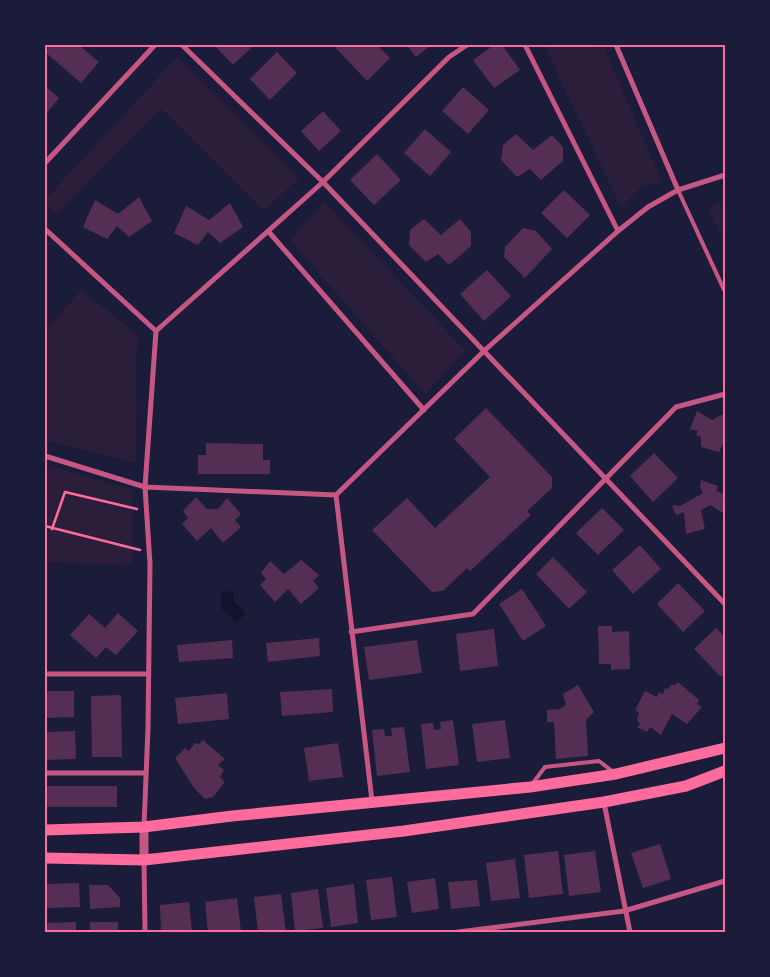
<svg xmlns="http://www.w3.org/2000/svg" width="770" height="977" font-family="'Titillium Web',sans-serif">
  <rect width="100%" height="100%" fill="#1b1b3a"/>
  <path fill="#2a1e3b" d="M544,45H603L662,182L643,185L621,207Z
    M177,57L299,178L264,211L161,109L57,214L45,203V200Z
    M725,199V245L708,207Z
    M324,201L466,351L425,394L290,240Z
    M81,290L137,334L136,463L45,440V331Z
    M45,464L132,490V565L45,562Z"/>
  <path fill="#12122b" d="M221,591L233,592L234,601L245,613L237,623L221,608Z"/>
  <path fill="#542f53" d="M50,45H79L99,62L81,83L45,52Z
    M214,45H254L233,65Z
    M333,45H377L390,58L367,81Z
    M407,45H431L416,57Z
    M494,45H502L520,70L494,88L473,60Z
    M277,52L297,73L270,100L250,79Z
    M45,86L59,98L45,115Z
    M463,87L489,110L468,134L442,111Z
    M323,111L341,131L319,151L301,131Z
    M425,129L451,152L430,176L404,153Z
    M516,134L533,150L552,135L563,147V161L541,180L530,169L517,177L501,160L503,145Z
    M377,154L401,180L374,205L350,180Z
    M564,190L590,215L567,238L541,213Z
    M139,197L152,221L129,237L117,226L107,239L83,227L95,200L118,214Z
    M230,203L243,227L220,243L208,232L198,245L174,233L186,206L209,220Z
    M424,219L441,235L460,219L471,232V246L449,265L438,254L426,262L409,245L410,230Z
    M523,228L536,231L552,249L525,278L504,257L505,247Z
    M487,270L511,296L484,321L460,294Z
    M486,408L552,477V488L527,511L531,515L470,571L467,568L443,591L432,592L372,530L407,498L435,528L490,477L454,439Z
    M697,411L712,420L725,413V440L719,452L701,447V437L696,435L698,431L690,429Z
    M206,443L263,444V460H270V474H198V455H206Z
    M654,453L678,478L653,502L630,476Z
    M701,480L718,486L716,491L725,494V514L710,505L701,510L705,529L686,534L684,512L676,515L672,505L680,506L703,493L700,488Z
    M196,497L207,509H218L227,498L241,514L235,520L241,527L223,543L211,528L197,541L182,524L188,518L183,511Z
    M602,508L624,530L598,555L576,533Z
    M640,545L661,569L633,594L612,570Z
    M553,557L587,592L569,609L536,574Z
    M301,560L319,575L313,581L319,588L301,604L288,589L275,602L260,585L266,579L261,573L270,561L284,574Z
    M678,583L705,611L683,632L657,604Z
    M522,589L546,626L523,641L499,604Z
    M118,613L138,631L116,655L106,647L96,658L70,635L89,614L105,628Z
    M598,626H612V632L629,631L630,669L611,670V664H599Z
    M716,628L725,637V674L721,677L694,649Z
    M494,629L498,666L460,671L456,634Z
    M319,638L320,656L268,662L266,643Z
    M232,640L233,658L179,662L177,645Z
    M417,640L422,673L369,680L364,647Z
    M678,682L699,700L697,704L702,707L687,724L672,714L661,735L650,727L647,732L637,727L640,724L637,720L639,713L635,710L645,691L657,697L659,692L663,694L665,688L668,689L671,685H675Z
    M578,685L594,712L586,720L588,756L556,759L554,722H547V710L560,709L566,705L563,694Z
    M332,689L333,712L282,716L280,692Z
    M45,691H74V717L45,718Z
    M227,693L229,719L178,724L175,698Z
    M121,695L122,757H92L91,696Z
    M453,720L459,765L426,769L421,724L433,723L434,730L441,729L440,722Z
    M505,720L510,758L477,762L472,724Z
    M404,727L410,772L377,776L372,730L384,729L385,736H392L391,728Z
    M75,731L76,759L45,760V732Z
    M203,740L225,759L218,765L224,770L220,777L225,782L213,797L205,799L194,788L175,758L185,748L189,751L195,743L199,744Z
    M338,743L343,777L309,781L304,748Z
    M45,786H117V807H45Z
    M660,844L671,879L643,888L631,853Z
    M558,851L563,894L529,898L524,855Z
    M595,851L601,892L569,896L564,855Z
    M515,859L520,898L491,901L486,863Z
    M392,877L397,917L371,920L366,880Z
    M435,878L439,909L412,913L407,882Z
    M477,880L480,906L451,909L448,882Z
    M79,883L80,907L45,908V884Z
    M354,884L358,923L331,927L326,888Z
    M89,885H108L120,898V907L90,909Z
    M318,889L323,928L295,931L291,893Z
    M281,894L286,932H258L254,897Z
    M237,898L241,931L208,932L205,902Z
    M189,902L192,932H161L160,905Z
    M76,922V932H45V923Z
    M90,922H118V932H90Z"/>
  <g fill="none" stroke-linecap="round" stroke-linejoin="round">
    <path stroke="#ff6b9d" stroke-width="2.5" d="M45,526L140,550
      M52,529L65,492L137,509"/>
    <path stroke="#c65784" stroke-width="4" d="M678,190L725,292
      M533,783L545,767L599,761L612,771"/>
    <path stroke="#c65784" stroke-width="5" d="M182,45L323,182L725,604
      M525,45L618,231
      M616,45L678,190
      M45,163L155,45
      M45,229L156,331
      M268,231L424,410
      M45,456L145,487L336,495L372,801
      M336,495L484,351L618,231L648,207L678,190L725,175
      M351,632L473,614L676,407L725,394
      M45,674H147
      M45,773H146
      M604,803L630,932
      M144,826L148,728L150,564L145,487L156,331L323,182L449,57L467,45
      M144,860L145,932
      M458,932L624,911L725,881"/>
    <path stroke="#c65784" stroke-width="9" d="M144,827V860"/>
    <path stroke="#ff6b9d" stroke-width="11" d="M45,830L144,827L232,816L530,787L616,774L725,748
      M45,858L144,860L404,831L604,802L686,786L725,771"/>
  </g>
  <rect width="770" height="977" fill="none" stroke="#1b1b3a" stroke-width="92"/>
  <rect x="46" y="46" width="678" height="885" fill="none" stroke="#ff6b9d" stroke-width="2"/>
</svg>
